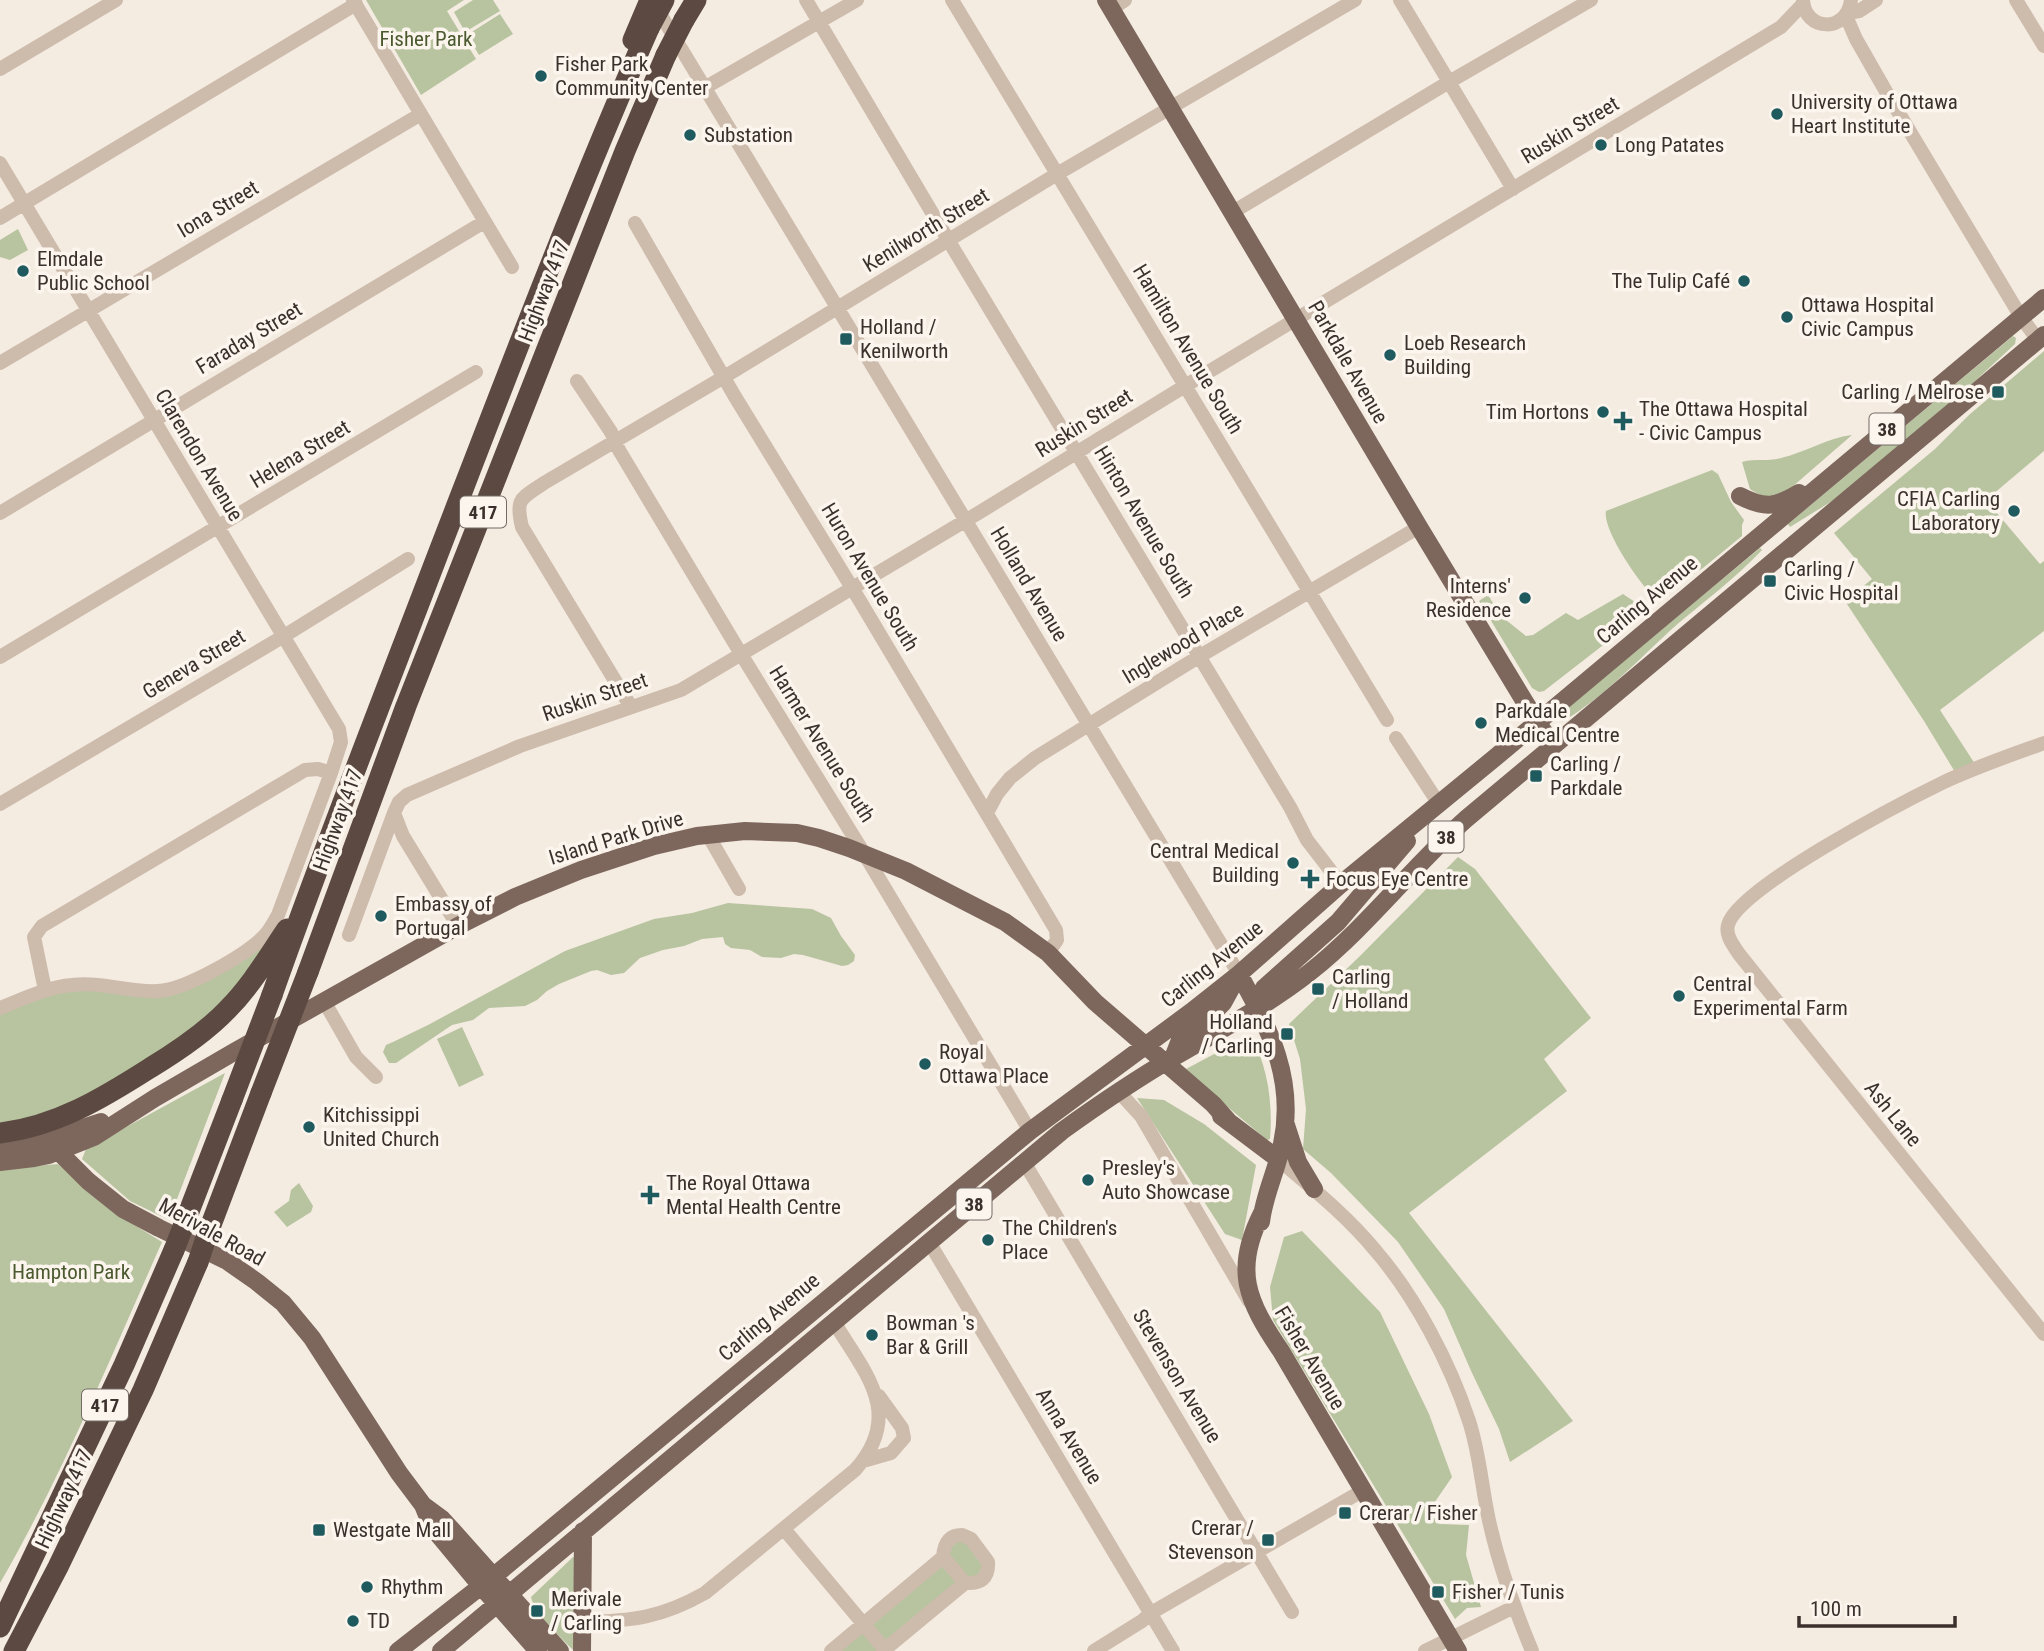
<svg xmlns="http://www.w3.org/2000/svg" width="2044" height="1651" font-family="'Roboto Condensed',sans-serif">
  <rect width="100%" height="100%" fill="#f4ebe1"/>
  <path fill="#b8c4a0" d="M366,0H464L447,11L476,59L421,95Z
    M473,0H493L500,11L465,32L454,12Z
    M500,14L513,34L479,55L467,35Z
    M18,229L28,250L10,260L0,257V240Z
    M2013,336L2016,338L2015,344L1960,395L1837,498L1790,527L1788,524Z
    M2044,351V451L1986,500L2040,564L2044,561V631L1940,710L1975,764L1955,772L1924,721L1845,601L1872,579L1834,533L1935,449L1969,415Z
    M1852,435L1784,494C1769,499 1762,497 1750,489L1742,462C1755,458 1768,462 1781,458C1806,452 1827,438 1852,435Z
    M1712,470L1718,474L1731,502L1744,520L1742,525V536L1703,568L1660,596H1653C1639,583 1602,529 1606,511Z
    M1760,548L1762,550C1735,579 1703,602 1673,628C1637,661 1604,697 1562,722L1558,715Z
    M1623,594L1635,602V616L1629,625L1544,691L1539,692L1532,688L1479,601L1488,595L1501,616L1526,636L1533,635L1566,613L1578,620Z
    M1458,857L1475,869L1591,1018L1544,1059L1567,1091L1409,1213L1573,1421L1510,1462L1499,1429L1472,1373L1444,1309L1398,1242L1331,1173L1303,1149L1306,1109L1300,1059L1289,1024L1360,956Z
    M728,903L812,909L831,918L841,936L855,955L854,961L848,965L842,966L803,955L794,954L781,958L762,957L750,950L731,948L725,944L723,937L702,939L684,946L663,950L640,958L624,973L611,975L597,970L591,971L559,984L547,991L537,1000L525,1006L489,1008L473,1020L452,1025L396,1063H389L383,1052L386,1045L393,1042L428,1025L565,951L654,919L692,913Z
    M257,938L265,947L223,1006L118,1085L0,1129V1004L45,986L150,987L185,981Z
    M462,1027L484,1075L459,1087L437,1039Z
    M1250,1035C1268,1065 1273,1104 1270,1139L1267,1140L1210,1092L1186,1069Z
    M225,1073L169,1220L130,1201L82,1159L86,1149Z
    M1137,1098L1164,1100L1204,1124L1256,1165L1242,1240L1225,1234Z
    M58,1164L120,1216L162,1242C111,1357 63,1474 0,1583V1169Z
    M299,1183L313,1206L311,1212L287,1227L274,1212L289,1201L291,1190Z
    M1302,1231L1380,1312L1429,1414L1452,1477L1428,1512L1440,1524L1469,1525L1466,1555L1481,1607L1467,1608L1455,1619L1273,1320L1270,1287L1284,1237Z
    M958,1541L966,1542L983,1566L978,1575L876,1651H835Z
    M573,1557H576L575,1650L572,1649C560,1637 534,1613 531,1597Z"/>
  <g fill="none" stroke-linecap="round" stroke-linejoin="round">
    <path stroke="#cdbbac" stroke-width="14" d="M353,0L512,267
      M806,0L956,253L1290,807L1307,840L1341,884
      M952,0L1387,720
      M1400,0L1513,189
      M1803,0C1805,32 1847,33 1851,0
      M2016,0L2044,46
      M656,7L1239,974
      M1111,9L1125,0
      M1848,13L1859,11L1876,0
      M1846,16L1856,39L1888,95L2021,317L2038,340
      M0,69L116,0
      M706,87L857,0
      M0,163L339,729L341,742L331,773L278,915C274,922 271,928 266,934C248,954 185,990 158,991C129,993 101,981 72,985C47,987 23,999 0,1008
      M1233,212L1449,82L1591,0
      M0,218L356,4
      M635,223L734,395L857,596L1056,930L1057,940L1048,953
      M0,363L421,114
      M577,381L611,432L619,450L741,654L865,855L1030,1131
      M0,513L484,222
      M0,657L476,372
      M631,707L522,527C515,498 521,499 544,483L724,377L1057,174L1355,0
      M1396,738L1439,804
      M2044,743C2011,755 1976,767 1944,782C1905,801 1737,888 1728,925C1725,936 1734,946 1739,954L2044,1334
      M0,804L284,636L408,559
      M394,813L403,836L458,926
      M987,813L997,794L1010,778L1035,758L1200,656L1419,527
      M708,835L739,889
      M349,935L394,813L399,802L407,795L520,746L681,690L980,512L1185,386L1781,27L1803,4
      M45,990L34,937L42,926L305,770L318,769L331,773
      M324,1001L356,1057L376,1077
      M1119,1092L1141,1116L1249,1301
      M1278,1159C1312,1188 1347,1216 1375,1250C1415,1296 1450,1363 1469,1421C1480,1454 1482,1491 1490,1525C1500,1569 1515,1610 1532,1651
      M1024,1162L1292,1612
      M929,1242L1173,1651
      M863,1461L891,1453L904,1438L902,1428L879,1396
      M784,1529L886,1651
      M943,1557L965,1583
      M582,1622C632,1621 661,1618 705,1593L855,1470C905,1414 865,1373 834,1322
      M831,1651L943,1557C944,1545 948,1535 962,1535L971,1539L988,1562C989,1579 980,1584 965,1583L883,1651
      M1094,1651L1142,1621L1151,1613L1362,1491
      M1425,1651L1514,1607"/>
    <path stroke="#7d675c" stroke-width="18" d="M1106,0L1419,527L1537,722L1553,745
      M1740,496C1765,509 1776,507 1799,493
      M1239,974C1269,1028 1296,1079 1282,1144C1277,1170 1264,1195 1261,1222
      M1258,1009L1259,997L1264,988L1338,922L1407,841
      M1173,1058L1180,1040L1217,1009L1223,1003L1234,983
      M1221,1116L1278,1159
      M1286,1125L1298,1162L1314,1189
      M32,1143L47,1146L59,1152L88,1181L123,1209L159,1228L227,1261L257,1282L283,1303L312,1338L399,1473L423,1505L432,1527L481,1586L538,1651
      M0,1147L46,1140L101,1122
      M0,1162L34,1158L49,1155L94,1137L155,1098L234,1052L458,926L515,897L581,870L654,846L697,836L745,831L797,833L819,838L849,848L906,871L1005,922L1048,953L1095,1002L1213,1104L1229,1122
      M1262,1213C1233,1270 1247,1301 1281,1351L1458,1651
      M423,1505L442,1519L453,1531L560,1651
      M398,1651L494,1576L1030,1131L1191,1012L1239,974L1341,884L1497,756L2044,298
      M441,1651L1062,1131C1098,1105 1135,1080 1174,1057C1220,1030 1267,1006 1310,972C1367,927 1411,868 1466,819L2044,335
      M582,1651L583,1531"/>
    <path stroke="#5c4a42" stroke-width="21" d="M684,20L696,0
      M633,40L650,0
      M308,972L406,706L625,151L666,55
      M272,995C324,847 382,701 438,554C506,378 573,201 649,28
      M0,1133C57,1126 103,1098 150,1068C178,1051 205,1033 227,1010C251,986 268,957 287,929
      M183,1227L232,1100
      M206,1238L261,1093
      M0,1627L124,1365L174,1250
      M14,1651L58,1567L143,1390L198,1262"/>
    <path stroke="#5c4a42" stroke-width="21" d="M649,28L664,0
      M666,55L684,20
      M261,1093L308,972
      M232,1100L272,995
      M174,1250L183,1227
      M198,1262L206,1238"/>
  </g>
  <g fill="#1f5a5e" stroke="#fbf5ee" stroke-width="2.5">
    <circle cx="541" cy="76" r="7"/>
    <circle cx="1777" cy="114" r="7"/>
    <circle cx="690" cy="135" r="7"/>
    <circle cx="1601" cy="145" r="7"/>
    <circle cx="23" cy="271" r="7"/>
    <circle cx="1744" cy="281" r="7"/>
    <circle cx="1787" cy="317" r="7"/>
    <rect x="839" y="332" width="14" height="14" rx="3.5"/>
    <circle cx="1390" cy="355" r="7"/>
    <rect x="1991" y="385" width="14" height="14" rx="3.5"/>
    <circle cx="1603" cy="412" r="7"/>
    <path d="M1619.5 410.5h7v7h7v7h-7v7h-7v-7h-7v-7h7z"/>
    <circle cx="2014" cy="511" r="7"/>
    <rect x="1763" y="574" width="14" height="14" rx="3.5"/>
    <circle cx="1525" cy="598" r="7"/>
    <circle cx="1481" cy="723" r="7"/>
    <rect x="1529" y="769" width="14" height="14" rx="3.5"/>
    <circle cx="1293" cy="863" r="7"/>
    <path d="M1306.5 868.5h7v7h7v7h-7v7h-7v-7h-7v-7h7z"/>
    <circle cx="381" cy="916" r="7"/>
    <rect x="1311" y="982" width="14" height="14" rx="3.5"/>
    <circle cx="1679" cy="996" r="7"/>
    <rect x="1280" y="1027" width="14" height="14" rx="3.5"/>
    <circle cx="925" cy="1064" r="7"/>
    <circle cx="309" cy="1127" r="7"/>
    <circle cx="1088" cy="1180" r="7"/>
    <path d="M646.5 1184.5h7v7h7v7h-7v7h-7v-7h-7v-7h7z"/>
    <circle cx="988" cy="1240" r="7"/>
    <circle cx="872" cy="1335" r="7"/>
    <rect x="1338" y="1506" width="14" height="14" rx="3.5"/>
    <rect x="312" y="1523" width="14" height="14" rx="3.5"/>
    <rect x="1261" y="1533" width="14" height="14" rx="3.5"/>
    <circle cx="367" cy="1587" r="7"/>
    <rect x="1431" y="1585" width="14" height="14" rx="3.5"/>
    <rect x="530" y="1604" width="14" height="14" rx="3.5"/>
    <circle cx="353" cy="1621" r="7"/>
  </g>
  <g text-anchor="middle" dominant-baseline="central" stroke-width="7" stroke-linejoin="round" paint-order="stroke">
    <g fill="#fbf5ee" stroke="#756b66" stroke-width="2">
      <rect x="1869.5" y="413.5" width="35" height="31" rx="5"/>
      <rect x="460" y="496.5" width="46" height="31" rx="5"/>
      <rect x="1428.5" y="821.5" width="35" height="31" rx="5"/>
      <rect x="956.5" y="1188.5" width="35" height="31" rx="5"/>
      <rect x="82" y="1389.5" width="46" height="31" rx="5"/>
    </g>
    <g font-size="19" font-weight="bold" fill="#3b302b">
      <text x="1887" y="429">38</text>
      <text x="483" y="512">417</text>
      <text x="1446" y="837">38</text>
      <text x="974" y="1204">38</text>
      <text x="105" y="1405">417</text>
    </g>
    <g font-size="21" fill="#4a5a2e" stroke="#fbf5ee">
      <text x="426" y="39">Fisher Park</text>
      <text x="71" y="1272">Hampton Park</text>
    </g>
    <g font-size="21" fill="#3b302b" stroke="#fbf5ee" text-anchor="start">
      <text x="555" y="64">Fisher Park<tspan x="555" dy="24">Community Center</tspan></text>
      <text x="1791" y="102">University of Ottawa<tspan x="1791" dy="24">Heart Institute</tspan></text>
      <text x="704" y="135">Substation</text>
      <text x="1615" y="145">Long Patates</text>
      <text x="37" y="259">Elmdale<tspan x="37" dy="24">Public School</tspan></text>
      <text x="1730" y="281" text-anchor="end">The Tulip Café</text>
      <text x="1801" y="305">Ottawa Hospital<tspan x="1801" dy="24">Civic Campus</tspan></text>
      <text x="860" y="327">Holland /<tspan x="860" dy="24">Kenilworth</tspan></text>
      <text x="1404" y="343">Loeb Research<tspan x="1404" dy="24">Building</tspan></text>
      <text x="1984" y="392" text-anchor="end">Carling / Melrose</text>
      <text x="1639" y="409">The Ottawa Hospital<tspan x="1639" dy="24">- Civic Campus</tspan></text>
      <text x="1589" y="412" text-anchor="end">Tim Hortons</text>
      <text x="2000" y="499" text-anchor="end">CFIA Carling<tspan x="2000" dy="24">Laboratory</tspan></text>
      <text x="1784" y="569">Carling /<tspan x="1784" dy="24">Civic Hospital</tspan></text>
      <text x="1511" y="586" text-anchor="end">Interns'<tspan x="1511" dy="24">Residence</tspan></text>
      <text x="1495" y="711">Parkdale<tspan x="1495" dy="24">Medical Centre</tspan></text>
      <text x="1550" y="764">Carling /<tspan x="1550" dy="24">Parkdale</tspan></text>
      <text x="1279" y="851" text-anchor="end">Central Medical<tspan x="1279" dy="24">Building</tspan></text>
      <text x="1326" y="879">Focus Eye Centre</text>
      <text x="395" y="904">Embassy of<tspan x="395" dy="24">Portugal</tspan></text>
      <text x="1332" y="977">Carling<tspan x="1332" dy="24">/ Holland</tspan></text>
      <text x="1693" y="984">Central<tspan x="1693" dy="24">Experimental Farm</tspan></text>
      <text x="1273" y="1022" text-anchor="end">Holland<tspan x="1273" dy="24">/ Carling</tspan></text>
      <text x="939" y="1052">Royal<tspan x="939" dy="24">Ottawa Place</tspan></text>
      <text x="323" y="1115">Kitchissippi<tspan x="323" dy="24">United Church</tspan></text>
      <text x="1102" y="1168">Presley's<tspan x="1102" dy="24">Auto Showcase</tspan></text>
      <text x="666" y="1183">The Royal Ottawa<tspan x="666" dy="24">Mental Health Centre</tspan></text>
      <text x="1002" y="1228">The Children's<tspan x="1002" dy="24">Place</tspan></text>
      <text x="886" y="1323">Bowman 's<tspan x="886" dy="24">Bar &amp; Grill</tspan></text>
      <text x="1359" y="1513">Crerar / Fisher</text>
      <text x="1254" y="1528" text-anchor="end">Crerar /<tspan x="1254" dy="24">Stevenson</tspan></text>
      <text x="333" y="1530">Westgate Mall</text>
      <text x="381" y="1587">Rhythm</text>
      <text x="1452" y="1592">Fisher / Tunis</text>
      <text x="551" y="1599">Merivale<tspan x="551" dy="24">/ Carling</tspan></text>
      <text x="367" y="1621">TD</text>
    </g>
    <g font-size="21" fill="#3b302b" stroke="#fbf5ee">
      <text transform="translate(1570 130) rotate(-31)">Ruskin Street</text>
      <text transform="translate(218 209) rotate(-31)">Iona Street</text>
      <text transform="translate(926 230) rotate(-31)">Kenilworth Street</text>
      <text transform="translate(544 291) rotate(-69)">Highway 417</text>
      <text transform="translate(249 338) rotate(-31)">Faraday Street</text>
      <text transform="translate(1188 349) rotate(59)">Hamilton Avenue South</text>
      <text transform="translate(1348 362) rotate(60)">Parkdale Avenue</text>
      <text transform="translate(1084 423) rotate(-32)">Ruskin Street</text>
      <text transform="translate(300 454) rotate(-31)">Helena Street</text>
      <text transform="translate(199 455) rotate(59)">Clarendon Avenue</text>
      <text transform="translate(1144 522) rotate(59)">Hinton Avenue South</text>
      <text transform="translate(870 577) rotate(59)">Huron Avenue South</text>
      <text transform="translate(1029 584) rotate(59)">Holland Avenue</text>
      <text transform="translate(1647 600) rotate(-40)">Carling Avenue</text>
      <text transform="translate(1183 643) rotate(-31)">Inglewood Place</text>
      <text transform="translate(194 664) rotate(-31)">Geneva Street</text>
      <text transform="translate(595 697) rotate(-19)">Ruskin Street</text>
      <text transform="translate(822 744) rotate(58)">Harmer Avenue South</text>
      <text transform="translate(338 820) rotate(-70)">Highway 417</text>
      <text transform="translate(616 838) rotate(-17)">Island Park Drive</text>
      <text transform="translate(1212 964) rotate(-39)">Carling Avenue</text>
      <text transform="translate(1893 1114) rotate(51)">Ash Lane</text>
      <text transform="translate(212 1232) rotate(29)">Merivale Road</text>
      <text transform="translate(769 1317) rotate(-40)">Carling Avenue</text>
      <text transform="translate(1310 1358) rotate(59)">Fisher Avenue</text>
      <text transform="translate(1177 1376) rotate(59)">Stevenson Avenue</text>
      <text transform="translate(1069 1436) rotate(59)">Anna Avenue</text>
      <text transform="translate(64 1499) rotate(-65)">Highway 417</text>
    </g>
  </g>
  <path d="M1799 1616v10h156v-10" fill="none" stroke="#3b302b" stroke-width="3.5"/>
  <text x="1810" y="1616" font-size="21" fill="#3b302b" stroke="#fbf5ee" stroke-width="5" paint-order="stroke">100 m</text>
</svg>
